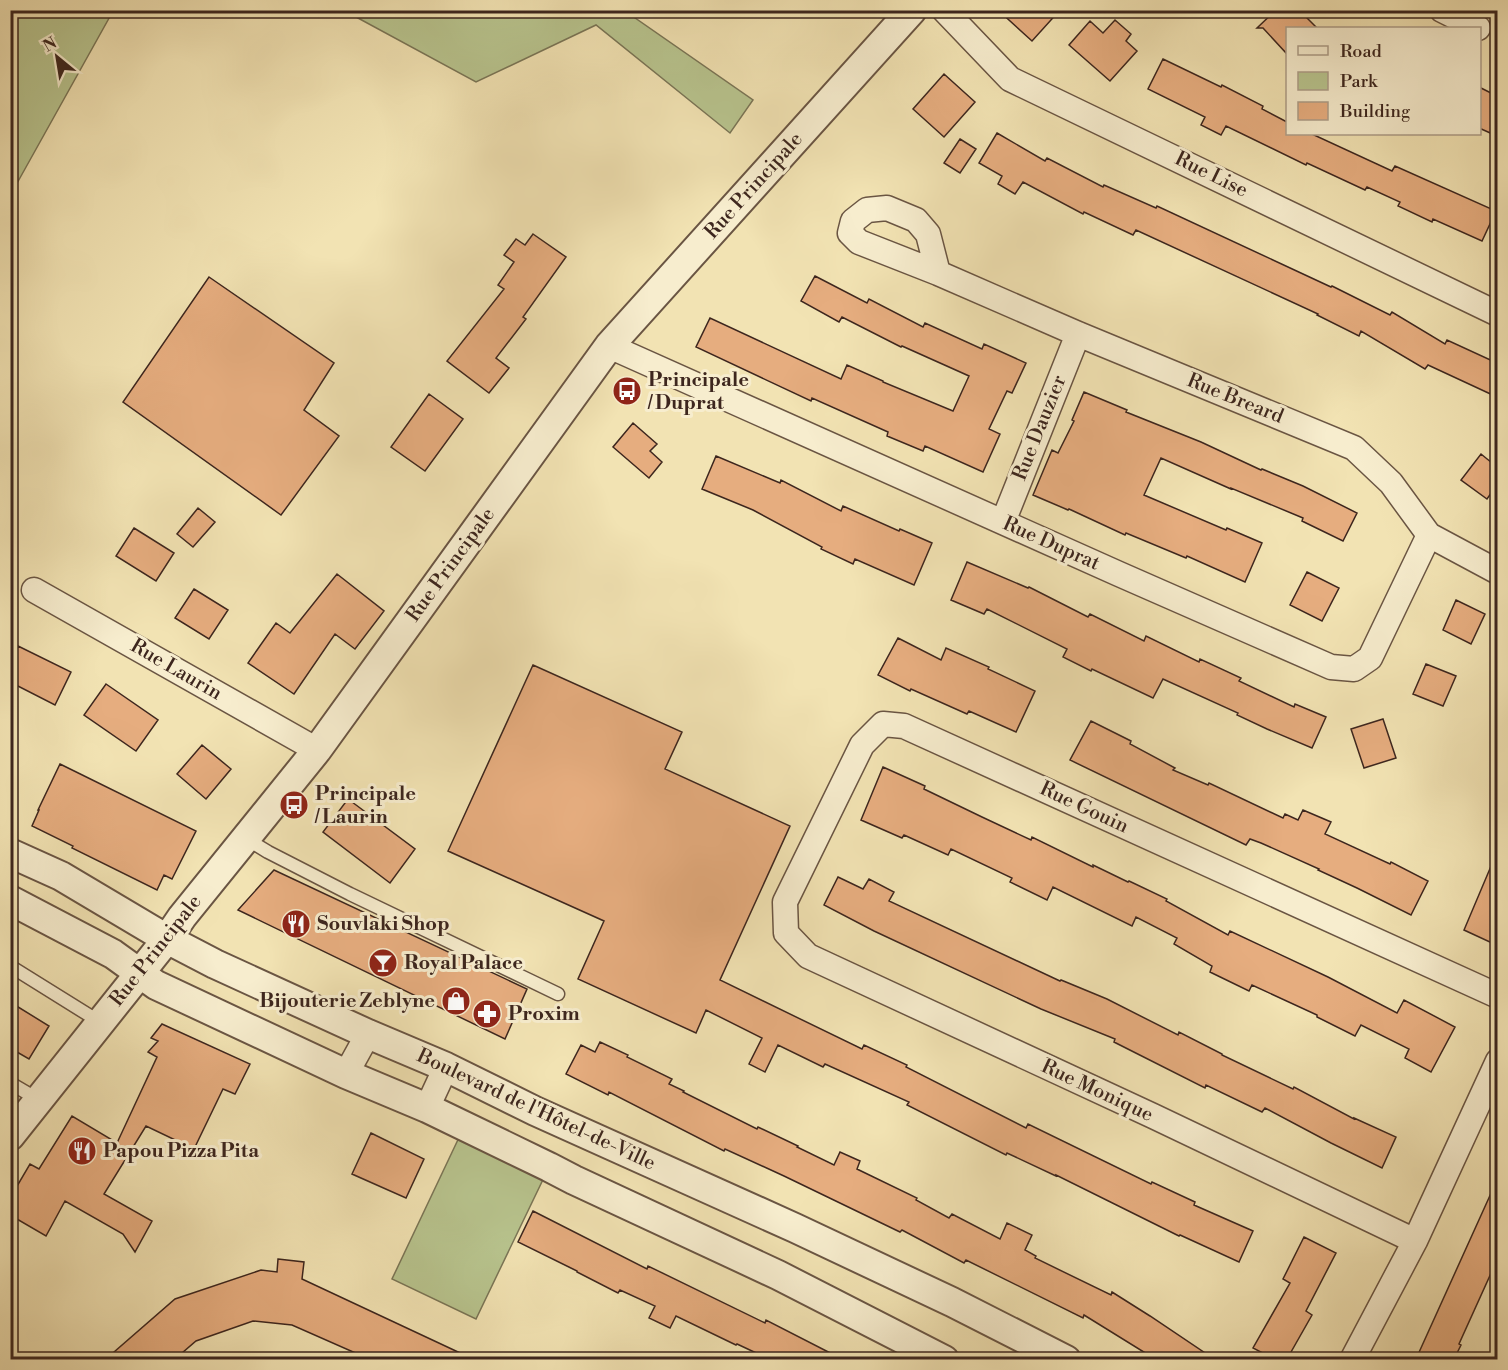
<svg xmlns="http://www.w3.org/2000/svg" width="1508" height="1370" font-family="'Libre Bodoni',serif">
  <rect width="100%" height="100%" fill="#f2e3b3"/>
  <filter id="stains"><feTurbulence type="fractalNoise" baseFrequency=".00333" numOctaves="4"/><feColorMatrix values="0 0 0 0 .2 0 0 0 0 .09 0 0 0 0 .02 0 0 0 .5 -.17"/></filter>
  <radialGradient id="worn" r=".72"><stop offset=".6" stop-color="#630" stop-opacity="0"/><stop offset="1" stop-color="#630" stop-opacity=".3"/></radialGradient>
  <path fill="#b8c48e" stroke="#7a7556" stroke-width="1.5" d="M11,10L113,11L11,194L10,11Z
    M345,11H625L753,100L730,133L596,25L476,82Z
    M464,1127L549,1167L476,1319L392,1279Z"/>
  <path fill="#e6ad7f" stroke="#3d261e" stroke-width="1.5" d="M998,10H1060L1032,41Z
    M1276,10H1299L1317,28H1287V54L1263,28H1257Z
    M1115,20L1131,34L1126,41L1137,51L1110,81L1069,45L1090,21L1103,33Z
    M1163,59L1221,87L1222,85L1263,106L1262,109L1287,122V134H1312L1392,171L1395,166L1496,211L1482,241L1433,219L1432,222L1398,206L1400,202L1367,187L1365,190L1307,163L1306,165L1226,126L1221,135L1201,125L1205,117L1148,89Z
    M944,74L975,102L944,137L913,109Z
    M1479,87L1497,96V136L1479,128Z
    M997,133L1045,161L1047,158L1103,187L1104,185L1156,208L1157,206L1331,287L1332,286L1390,315L1392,312L1445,344L1447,340L1497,363V397L1428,365L1425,369L1361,331L1359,336L1317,315L1318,314L1136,230L1133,235L1084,212L1083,214L1023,182L1015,194L998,184L1002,176L979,163Z
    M960,139L976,149L960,173L944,163Z
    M533,234L566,257L523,317L526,319L496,358L509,368L489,393L447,361L504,289L498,285L514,262L504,255L516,239L525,245Z
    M815,276L867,303L869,299L923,327L925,323L982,349L984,344L1026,363L1012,393L1007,391L989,429L1000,434L983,472L925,446L923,451L887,436L888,432L812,398L811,401L696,347L710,318L841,379L847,365L883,381V382L953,411L969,376L902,346L901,347L842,317L839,322L801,301Z
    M209,277L334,363L304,410L339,436L281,515L123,402Z
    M1084,392L1127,410L1126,412L1201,442L1261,470L1262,469L1303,486L1357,513L1343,541L1302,521L1303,518L1231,488V489L1161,458L1144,495L1226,530L1227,528L1262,543L1245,582L1187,556L1186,558L1126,533L1125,535L1069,509L1068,510L1033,495L1052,450L1058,453L1074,421L1072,420Z
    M429,394L463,419L425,471L391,447Z
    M633,423L657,444L650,451L662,462L649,478L613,447Z
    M1481,454L1497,467V485L1487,499L1461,480Z
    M716,456L780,483L781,480L841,511L843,506L899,531L900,529L932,543L914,585L855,559L853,564L821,549L822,547L753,510L702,489Z
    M198,508L215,522L193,547L177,534Z
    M134,528L174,553L156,581L116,556Z
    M967,562L1028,588L1029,587L1088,617L1090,614L1144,641L1146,636L1199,662L1200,659L1241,678L1239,681L1294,707L1295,704L1326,717L1312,748L1267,729L1237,715L1238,713L1163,679L1153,698L1092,669L1091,671L1063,657L1067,649L987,609L984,614L951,600Z
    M1307,572L1339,588L1322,621L1290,605Z
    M337,574L384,611L355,649L335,634L294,694L248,663L276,623L290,633Z
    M194,589L228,610L209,639L175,618Z
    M1456,600L1485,614L1471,644L1443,630Z
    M898,638L941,660L946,648L989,667L988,669L1035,691L1016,732L969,711L967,714L911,689L910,691L878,675Z
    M18,646L71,672L55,705L10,682V661Z
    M1426,664L1456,676L1443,706L1413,694Z
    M533,665L682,732L665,769L790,826L720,980L862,1049L864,1045L907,1065L906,1067L1026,1128L1028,1124L1151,1184L1152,1182L1195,1202L1194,1205L1253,1231L1239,1262L1180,1235L1179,1236L1056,1175V1176L1007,1153L1006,1155L907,1105L909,1102L825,1064L823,1067L778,1045L765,1072L749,1064L762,1038L706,1010L696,1033L578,979L604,921L448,851Z
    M106,684L158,720L136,751L84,715Z
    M1383,719L1396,758L1364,768L1351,729Z
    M1091,721L1131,741L1130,744L1175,768L1173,770L1208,785L1209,783L1283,818L1285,814L1298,820L1303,810L1331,822L1325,834L1390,864L1391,862L1428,881L1411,915L1357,888L1318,870L1319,869L1261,843L1250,839L1246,845L1070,760Z
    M202,745L231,769L206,799L177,774Z
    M60,764L196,831L172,879L164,875L157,890L72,848L73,846L32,826L39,810H38Z
    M883,767L925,786L924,789L982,817L1031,840L1032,837L1093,867V865L1128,882L1129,881L1167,899L1166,901L1228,935L1230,931L1328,977L1397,1013L1404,1000L1455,1027L1431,1072L1405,1058L1409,1049L1361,1025L1355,1036L1317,1017V1015L1252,985L1249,991L1210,972L1212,966L1174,944L1177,938L1136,917L1132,926L1053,887L1047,900L1010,882L1012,878L951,849L948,855L904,835L902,838L861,820Z
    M348,799L415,849L390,883L323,832Z
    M1497,852V930L1492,943L1464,930Z
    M274,870L527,989L505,1039L238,910Z
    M838,877L863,889L869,879L894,892L889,901L1060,981L1061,980L1107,999L1178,1035L1179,1032L1222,1054V1055L1293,1089L1294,1087L1354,1119V1118L1396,1137L1382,1168L1331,1143L1265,1108L1262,1112L1206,1085L1205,1088L1114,1042L1115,1039L1041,1009L874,931L824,905Z
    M10,1002L49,1026L29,1059L10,1048Z
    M162,1024L250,1064L235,1094L223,1089L194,1149L146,1126L104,1194L152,1221L135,1252L123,1234L65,1201L46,1236L10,1215V1198L30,1164L39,1169L72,1116L117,1143L157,1057L148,1052L158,1041L151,1038Z
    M600,1042L628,1055L627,1057L672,1079L669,1084L684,1091L683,1092L757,1129L758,1127L798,1146L797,1147L834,1165L840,1152L860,1161L857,1169L917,1198L916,1200L949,1218L952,1214L1000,1239L1007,1223L1032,1235L1025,1250L1036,1256L1035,1258L1111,1295L1112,1292L1150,1316L1214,1359H1155L1084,1315L1083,1318L966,1260L964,1263L902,1230L900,1232L784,1176L725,1149L724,1151L609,1092L608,1095L566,1074L581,1045L595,1052Z
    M371,1133L424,1159L406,1198L352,1174Z
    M1497,1180V1260L1459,1344L1461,1345L1454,1359H1416Z
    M533,1211L647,1269L648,1266L765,1323L766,1320L842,1359H769L737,1344L736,1345L676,1316L670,1328L649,1318L655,1306L620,1290L618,1293L577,1272V1271L518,1242Z
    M1304,1237L1336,1253L1306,1311L1312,1315L1287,1359H1274L1253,1348L1290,1283L1283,1279Z
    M278,1259L304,1262L302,1279L473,1359H369L292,1325L253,1321L196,1341L175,1359H106L175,1299L261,1270L277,1272Z"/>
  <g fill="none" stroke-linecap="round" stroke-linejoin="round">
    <g stroke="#6a5543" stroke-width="15">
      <path id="service" d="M245,838L268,852L350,894L558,994
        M10,966L100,1022
        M10,1083L39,1100"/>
    </g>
    <g stroke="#6a5543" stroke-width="27">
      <path id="minor" d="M944,10L1010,79L1498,314
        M1442,10L1478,28
        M938,273L928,234L916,220L887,208L867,210L853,221L850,233L859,242L938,273L1078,334L1354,448L1391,483L1429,535L1498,572
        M609,346L1119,574L1331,667L1354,669L1370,658L1429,535
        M1003,522L1078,334
        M34,590L317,750
        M346,1074L368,1034
        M427,1108L446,1067
        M1415,1241L1153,1116L808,956L786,933L785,902L862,745L883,724L904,726L1498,996
        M1352,1360L1415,1241L1498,1061"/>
    </g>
    <g stroke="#6a5543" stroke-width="32">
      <path id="tertiary" d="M10,853L61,876L167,939L215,964L368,1034L446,1067L535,1111L795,1228L952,1302L1066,1360
        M10,900L113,954L156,985L346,1074L427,1108L549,1167L574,1180L778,1275L944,1360
        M10,1136L167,939L182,917L317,750L609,346L912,10"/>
    </g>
    <use href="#service" stroke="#f7edce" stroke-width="12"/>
    <use href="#minor" stroke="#f7edce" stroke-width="24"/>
    <use href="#tertiary" stroke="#f7edce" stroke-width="28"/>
  </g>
  <defs>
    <g id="bus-disc" transform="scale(1.5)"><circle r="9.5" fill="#8f2418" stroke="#f7edce"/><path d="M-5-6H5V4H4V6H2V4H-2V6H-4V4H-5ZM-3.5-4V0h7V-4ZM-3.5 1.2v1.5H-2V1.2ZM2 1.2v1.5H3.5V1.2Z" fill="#fff"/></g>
    <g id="restaurant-disc" transform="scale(1.5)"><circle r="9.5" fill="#8f2418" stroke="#f7edce"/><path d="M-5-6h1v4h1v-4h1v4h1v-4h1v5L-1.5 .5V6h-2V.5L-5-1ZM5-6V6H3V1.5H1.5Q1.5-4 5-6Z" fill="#fff"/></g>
    <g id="bar-disc" transform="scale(1.5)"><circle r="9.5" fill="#8f2418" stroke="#f7edce"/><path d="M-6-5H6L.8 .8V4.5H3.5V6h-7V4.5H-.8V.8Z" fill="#fff"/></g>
    <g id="shop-disc" transform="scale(1.5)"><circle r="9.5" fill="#8f2418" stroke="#f7edce"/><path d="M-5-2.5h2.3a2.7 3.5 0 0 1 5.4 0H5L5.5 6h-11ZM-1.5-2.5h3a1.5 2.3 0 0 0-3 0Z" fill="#fff"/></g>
    <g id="pharmacy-disc" transform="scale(1.5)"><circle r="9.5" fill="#8f2418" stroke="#f7edce"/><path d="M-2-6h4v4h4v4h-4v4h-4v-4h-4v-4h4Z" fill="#fff"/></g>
  </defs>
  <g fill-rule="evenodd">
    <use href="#bus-disc" x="627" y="391"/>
    <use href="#bus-disc" x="294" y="805"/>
    <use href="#restaurant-disc" x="296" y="924"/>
    <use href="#bar-disc" x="383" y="963"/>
    <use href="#shop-disc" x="456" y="1001"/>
    <use href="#pharmacy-disc" x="487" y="1014"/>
    <use href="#restaurant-disc" x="82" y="1151"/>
  </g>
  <g text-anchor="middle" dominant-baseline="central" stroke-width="6" stroke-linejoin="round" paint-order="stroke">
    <g font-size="20" fill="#3d261e" stroke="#f7edce">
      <text transform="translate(1211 175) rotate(26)">Rue Lise</text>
      <text transform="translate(754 186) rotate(-48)">Rue Principale</text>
      <text transform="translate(1235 399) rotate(22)">Rue Breard</text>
      <text transform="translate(1040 428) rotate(-68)">Rue Dauzier</text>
      <text transform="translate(1051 544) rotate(24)">Rue Duprat</text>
      <text transform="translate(451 565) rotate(-54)">Rue Principale</text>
      <text transform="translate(176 670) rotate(30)">Rue Laurin</text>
      <text transform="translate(1084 808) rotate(25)">Rue Gouin</text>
      <text transform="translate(156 951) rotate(-52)">Rue Principale</text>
      <text transform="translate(1097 1091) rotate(25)">Rue Monique</text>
      <text transform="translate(536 1110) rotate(25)">Boulevard de l'Hôtel-de-Ville</text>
    </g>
    <g font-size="20" font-weight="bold" fill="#3d261e" stroke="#f7edce" text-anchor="start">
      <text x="648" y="380">Principale<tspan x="648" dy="23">/ Duprat</tspan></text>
      <text x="315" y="794">Principale<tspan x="315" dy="23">/ Laurin</tspan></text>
      <text x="317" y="924">Souvlaki Shop</text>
      <text x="404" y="963">Royal Palace</text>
      <text x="435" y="1001" text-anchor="end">Bijouterie Zeblyne</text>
      <text x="508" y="1014">Proxim</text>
      <text x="103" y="1151">Papou Pizza Pita</text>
    </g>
  </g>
  <rect width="1508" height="1370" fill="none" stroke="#f2e3b3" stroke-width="36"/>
  <rect x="12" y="12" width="1484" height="1346" fill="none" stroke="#3d261e" stroke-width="3"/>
  <rect x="18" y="18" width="1472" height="1334" fill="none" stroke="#3d261e" stroke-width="1.5"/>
  <rect x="1286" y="27" width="195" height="108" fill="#f7edce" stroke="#ad9d88" stroke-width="1.5"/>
  <rect x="1298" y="46" width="30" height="9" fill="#f7edce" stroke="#ad9d88" stroke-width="1.5"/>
  <text x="1340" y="57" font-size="18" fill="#3d261e">Road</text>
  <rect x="1298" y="72" width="30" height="18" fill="#b8c48e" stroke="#ad9d88" stroke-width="1.5"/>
  <text x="1340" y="87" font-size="18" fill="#3d261e">Park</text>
  <rect x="1298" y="102" width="30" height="18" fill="#e6ad7f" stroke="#ad9d88" stroke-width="1.5"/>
  <text x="1340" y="117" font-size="18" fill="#3d261e">Building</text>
  <g transform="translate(57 57) rotate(330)" stroke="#f7edce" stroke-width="4.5" paint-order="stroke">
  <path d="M0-4.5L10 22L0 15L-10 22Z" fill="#3d261e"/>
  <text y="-9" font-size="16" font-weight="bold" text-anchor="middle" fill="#3d261e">N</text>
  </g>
  <rect width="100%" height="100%" filter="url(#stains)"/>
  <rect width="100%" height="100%" fill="url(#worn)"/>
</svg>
